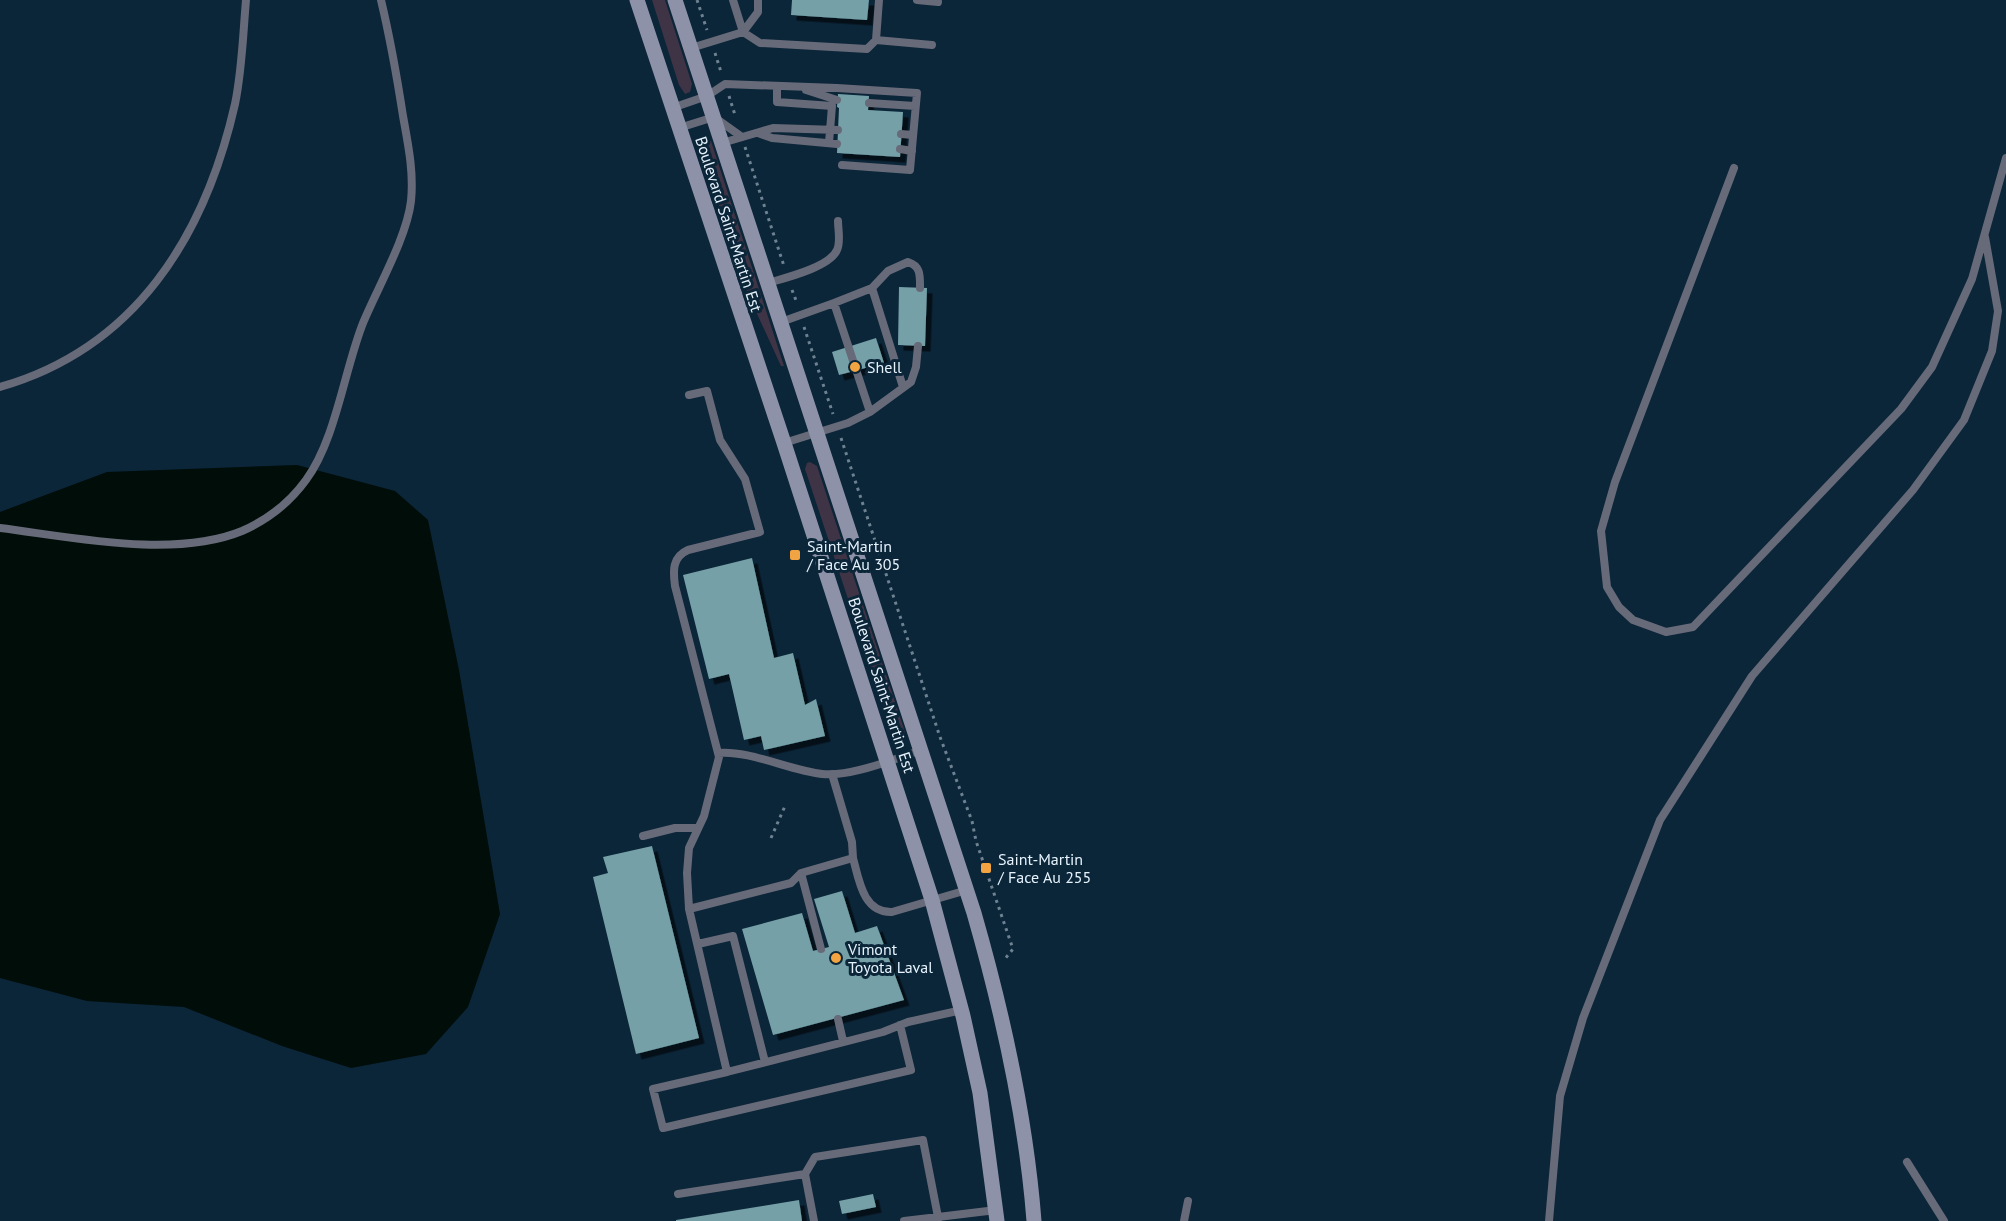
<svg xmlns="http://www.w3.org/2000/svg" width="2006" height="1221" font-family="'PT Sans',sans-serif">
  <defs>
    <filter id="shadow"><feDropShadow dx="5.5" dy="5.5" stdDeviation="0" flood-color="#0009"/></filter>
  </defs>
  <rect width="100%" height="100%" fill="#0b2539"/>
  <path fill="#3f3445" d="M652,0H665L692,84L690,92L685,94L679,85Z
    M705,139L711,141L784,366H781L748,294L699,145Z
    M810,462L817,466L905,732L903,738L897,739L893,735L805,469L807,463Z"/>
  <path fill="#000d08" d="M297,465L395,491L428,520L459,670L500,914L468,1007L426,1054L351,1068L282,1046L184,1007L87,1001L0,978V512L107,472Z"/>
  <path fill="#74a0a7" filter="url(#shadow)" d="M792,0H869L867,20L791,15Z
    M838,94L869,96L868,110L903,112L900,157L837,153L839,108L837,107Z
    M899,287L927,288L925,346L898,345Z
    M876,338L884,363L839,375L832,352Z
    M752,558L774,658L793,653L805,705L816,699L825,736L764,750L761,736L744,740L729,674L709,679L683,575Z
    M652,846L699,1038L636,1054L593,877L608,873L603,857Z
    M842,891L855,933L877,926L904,1000L773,1035L742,929L802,913L813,951L829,947L814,899Z
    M873,1194L876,1207L842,1214L839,1201Z
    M799,1200L802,1221H676V1220Z"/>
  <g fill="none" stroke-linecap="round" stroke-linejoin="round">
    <path stroke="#6e8292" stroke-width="3" stroke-dasharray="3 4.5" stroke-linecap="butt" d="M697,0L707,30
      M715,53L721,72
      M729,96L735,115
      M745,147L784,266
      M792,290L797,303
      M804,327L833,414
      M841,438L940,737L972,821L976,841L1013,949L1004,960
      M771,838L785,806"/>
    <path stroke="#676a78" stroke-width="8" d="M758,0V12L743,32L760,43L867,49L876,40L879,0
      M917,0L938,2
      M876,40L932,45
      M691,48L743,32L733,0
      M777,86V102L832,106L829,143
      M806,90L837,100
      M869,103L915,106
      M672,108L707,96L725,84L837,88L917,93L910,170L842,165
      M679,128L714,117L742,137
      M758,133L772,138L837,144
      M901,134L913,135
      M722,143L773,128L838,130
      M900,149L912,151
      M1734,168L1615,482L1601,531L1607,587L1619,607L1633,620L1666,632L1693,627L1901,409L1932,367L1972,279L2006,158
      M768,283C785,278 830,267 837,250C841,242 838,230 838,221
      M872,288L903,387
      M834,303L872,288L888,271L908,262C921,266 920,276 920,288
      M781,322L834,303L870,412L848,423L784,443
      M0,387C136,348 205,236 235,104C242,71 243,34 246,0
      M689,395L707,391L720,440L745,479L760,532L688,550C672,557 673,571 675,586L719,757L704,816L689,848L687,873L689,909L727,1072L883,1032L908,1022L962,1010
      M870,412L911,382L916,367L918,346
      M0,528C72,537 174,559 242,531C267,520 290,502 306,480C336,439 344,371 363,323C377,289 407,237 411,201C414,172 408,144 403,116C397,77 390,38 381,0
      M718,753C749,750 789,770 822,774C852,777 893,759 922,750
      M832,774L852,842L853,858
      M643,836L675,828H698
      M801,873L821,949
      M689,909L791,883L801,873L853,858C859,880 863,913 892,912L967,890
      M698,944L733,936L765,1062
      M838,1019L843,1041
      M727,1072L653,1089L663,1128L911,1070L900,1025
      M1907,1162L1944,1221
      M805,1174L814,1221
      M678,1194L805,1174L815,1157L923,1140L938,1217L904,1221
      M938,1221V1217L996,1210
      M1184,1221L1188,1201
      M1549,1221L1560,1096L1583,1018L1660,820L1752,676L1913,490L1964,420L1992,351L1998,311L1985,237"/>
    <path stroke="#8e92a8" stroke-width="15" d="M637,0L784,443L932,900L963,1016L980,1093L997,1221
      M675,0L974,913C1003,1014 1026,1117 1034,1221"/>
  </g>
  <g fill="#f3a442" stroke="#0b2539" stroke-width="2">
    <circle cx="855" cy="367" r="6"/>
    <rect x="789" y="549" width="12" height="12" rx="3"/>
    <rect x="980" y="862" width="12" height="12" rx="3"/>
    <circle cx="836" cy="958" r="6"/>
  </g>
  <g text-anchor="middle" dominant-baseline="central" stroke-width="6" stroke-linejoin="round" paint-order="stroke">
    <g font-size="16" fill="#e6f3fd" stroke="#0b2539">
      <text transform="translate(729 224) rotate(72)">Boulevard Saint-Martin Est</text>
      <text transform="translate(882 685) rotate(72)">Boulevard Saint-Martin Est</text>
    </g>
    <g font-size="16" fill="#e6f3fd" stroke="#0b2539" text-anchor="start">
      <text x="867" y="367">Shell</text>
      <text x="807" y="546">Saint-Martin<tspan x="807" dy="18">/ Face Au 305</tspan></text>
      <text x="998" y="859">Saint-Martin<tspan x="998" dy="18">/ Face Au 255</tspan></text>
      <text x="848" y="949">Vimont<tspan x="848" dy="18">Toyota Laval</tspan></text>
    </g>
  </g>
</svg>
